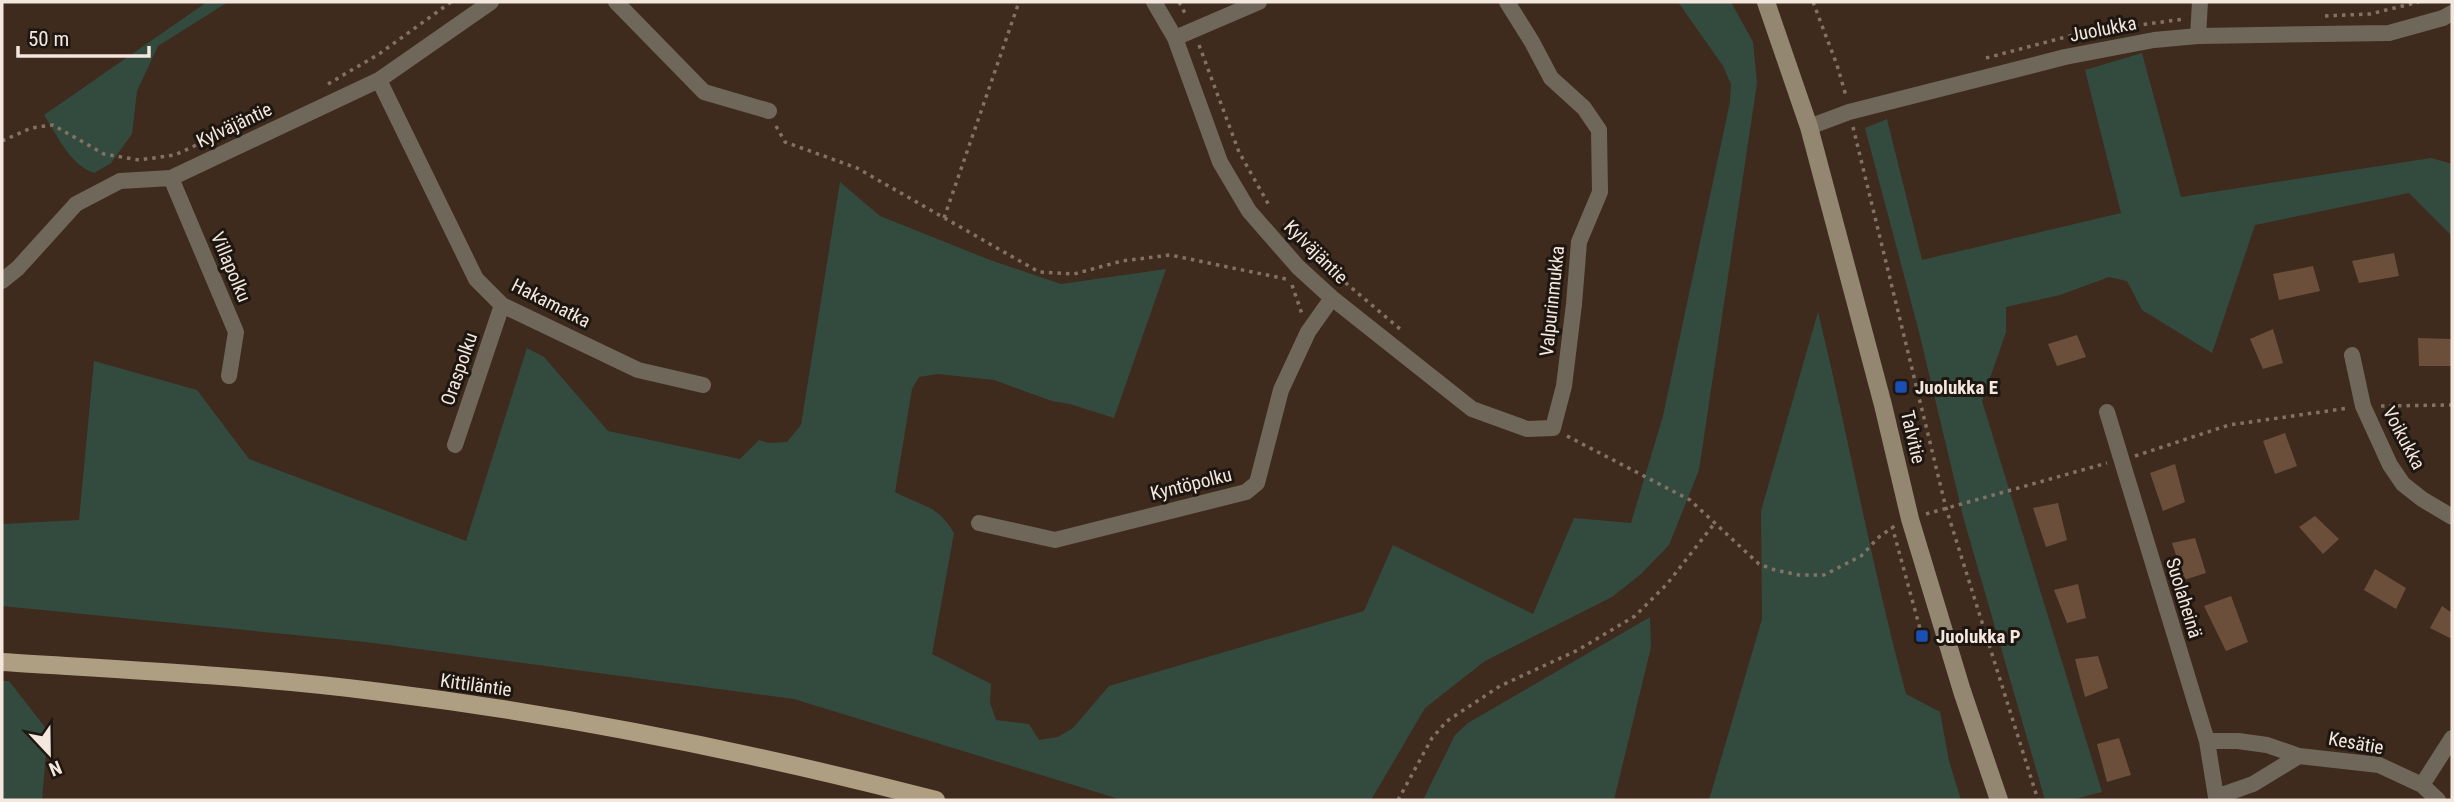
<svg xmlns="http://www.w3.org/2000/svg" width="2454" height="802" font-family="'Roboto Condensed',sans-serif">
  <rect width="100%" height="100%" fill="#3e2b1d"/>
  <path fill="#334b3f" d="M207,2H228L158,46L137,91L132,134L111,163L94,173C69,164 58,136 44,115Z
    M1678,2H1731L1753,42L1757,83L1699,470L1669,545L1641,574L1612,597L1485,661L1425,708L1371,800H1122L794,699L366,642L2,606V524L79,520L94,361L197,390L249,459L466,541L527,348L544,357L608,431L740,459L759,440L769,443L787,442L801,425L840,182L880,216L990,260L1061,284L1166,269L1114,418L1070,404L1052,401L994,380L938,374L919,377L912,389L895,492C922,507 937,504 954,533L932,654L991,684L990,703L996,720L1029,724L1039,740L1058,737L1073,728L1109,686L1364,611L1393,545L1533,614L1574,518L1631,523L1663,416L1730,102L1731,84L1723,66Z
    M2142,53L2181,197L2431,158L2452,164V236L2409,193L2255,225L2212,353L2142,310L2127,281L2109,277L2060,295L2006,307V332L1982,401L2102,792L2071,800H2045L1964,520L1919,332L1865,128L1887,119L1922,260L2121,213L2085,70Z
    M1818,312C1849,439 1872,568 1906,694L1940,712L1949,761L1961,800H1709L1762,619L1761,511Z
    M1650,617L1651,647L1614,800H1423L1455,735L1468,723Z
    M2,681H9L48,731L42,800H2Z"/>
  <path fill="#6c4f3b" d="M2394,253L2399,276L2359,283L2352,261Z
    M2313,266L2320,291L2279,300L2273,274Z
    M2273,329L2283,363L2263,369L2250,339Z
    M2077,335L2086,357L2057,366L2048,344Z
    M2418,338L2452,339V366H2419Z
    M2285,433L2297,466L2275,474L2263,441Z
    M2175,464L2185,502L2163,511L2150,473Z
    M2058,503L2067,540L2046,547L2033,508Z
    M2315,516L2339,539L2323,554L2299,527Z
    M2195,538L2206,573L2184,580L2172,543Z
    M2375,569L2406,588L2396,609L2364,590Z
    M2078,584L2086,618L2067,623L2054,590Z
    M2231,596L2248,642L2226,651L2204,606Z
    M2442,606L2452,613V639L2430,628Z
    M2098,656L2108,688L2085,697L2075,659Z
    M2119,738L2131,775L2107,782L2097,744Z"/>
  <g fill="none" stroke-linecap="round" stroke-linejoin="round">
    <path stroke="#827266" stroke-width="3.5" stroke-dasharray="3.5 5" stroke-linecap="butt" d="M1179,2L1186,15
      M1813,2L1837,65L1846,96
      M2325,16L2370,14L2419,2
      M1199,45L1239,152L1270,207
      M1986,58L2081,33L2184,19
      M328,84L379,54L451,2
      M776,126L785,142L857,168L1039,272L1074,274L1122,261L1170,255L1286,279
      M1853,127L1946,508L2038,800
      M2,141L31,128L53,125L104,154L139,160L175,155L254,118
      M944,218L1019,2
      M1284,224L1313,255L1400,329
      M1292,285L1302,314
      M2381,406L2452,405
      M1567,436L1690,500L1759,564L1775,570L1799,575H1824L1861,556L1879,537L1896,525
      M2135,456L2229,425L2349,408
      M1926,514L2107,463
      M1892,526L1922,636
      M1398,800L1432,738L1447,721L1500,686L1578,650L1635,616L1667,584L1714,524"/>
    <path stroke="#6f685a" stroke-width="16" d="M616,2L704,92L769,111
      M1154,2L1175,38L1220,162L1249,211L1298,267L1332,298L1472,409L1527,429L1553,428L1564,386L1574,304L1579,242L1600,192L1599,130L1584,108L1551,78L1532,42L1507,2
      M2198,36L2200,2
      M1175,38L1259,2
      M379,80L476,279L502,305L638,370L703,385
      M1809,127L1849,112L2065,57L2154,40L2198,36L2389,33L2443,18L2452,13
      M171,178L236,332L229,376
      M2,281L18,268L76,204L120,181L171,178L379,80L491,2
      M2352,355L2363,406L2390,465L2403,484L2422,499L2452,517
      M2107,412L2207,741L2216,797L2253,784L2299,756L2379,765L2422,785L2438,800
      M455,445L502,305
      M979,523L1055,540L1246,492L1257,483L1281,390L1308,332L1332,298
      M2207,741H2238L2267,745L2299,756
      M2422,785L2452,738"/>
    <path stroke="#938771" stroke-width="18" d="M1766,2L1809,127L1883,405L1910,519L1962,691L1999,800"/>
    <path stroke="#ae9f83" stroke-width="18" d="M2,662C128,670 255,676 381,692C568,715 754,753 936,800"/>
  </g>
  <g fill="#1a4fb4" stroke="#1e1610" stroke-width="2.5">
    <rect x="1894" y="380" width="14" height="14" rx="3.5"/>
    <rect x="1915" y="629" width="14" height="14" rx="3.5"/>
  </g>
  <g text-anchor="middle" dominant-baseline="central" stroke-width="6" stroke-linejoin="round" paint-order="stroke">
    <g font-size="19" fill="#f4e7de" stroke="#1e1610">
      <text transform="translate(2103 29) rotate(-11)">Juolukka</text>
      <text transform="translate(234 125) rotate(-25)">Kylväjäntie</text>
      <text transform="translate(1316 252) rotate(45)">Kylväjäntie</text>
      <text transform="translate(231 267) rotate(67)">Villapolku</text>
      <text transform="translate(1552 301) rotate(-84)">Valpurinmukka</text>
      <text transform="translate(551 303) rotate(27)">Hakamatka</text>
      <text transform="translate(459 369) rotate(-71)">Oraspolku</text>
      <text transform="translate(1913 437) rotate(77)">Talvitie</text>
      <text transform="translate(2404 438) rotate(62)">Voikukka</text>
      <text transform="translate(1191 484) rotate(-14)">Kyntöpolku</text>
      <text transform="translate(2184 598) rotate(73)">Suolaheinä</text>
      <text transform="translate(476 685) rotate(8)">Kittiläntie</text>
      <text transform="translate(2356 743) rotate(10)">Kesätie</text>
    </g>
    <g font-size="19" font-weight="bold" fill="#f4e7de" stroke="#1e1610" text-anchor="start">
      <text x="1915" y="387">Juolukka E</text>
      <text x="1936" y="636">Juolukka P</text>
    </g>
  </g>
  <rect width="2454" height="802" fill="none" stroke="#f4e7de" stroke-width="7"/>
  <g transform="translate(49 753) rotate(158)" stroke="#1e1610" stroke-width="5" paint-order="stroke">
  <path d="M0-5L12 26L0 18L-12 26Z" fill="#f4e7de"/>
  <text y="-10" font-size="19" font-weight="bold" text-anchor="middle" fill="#f4e7de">N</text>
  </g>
  <path d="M18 46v10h131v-10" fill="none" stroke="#f4e7de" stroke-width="3.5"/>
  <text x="28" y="46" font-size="21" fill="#f4e7de" stroke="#1e1610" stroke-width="5" paint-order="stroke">50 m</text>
</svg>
